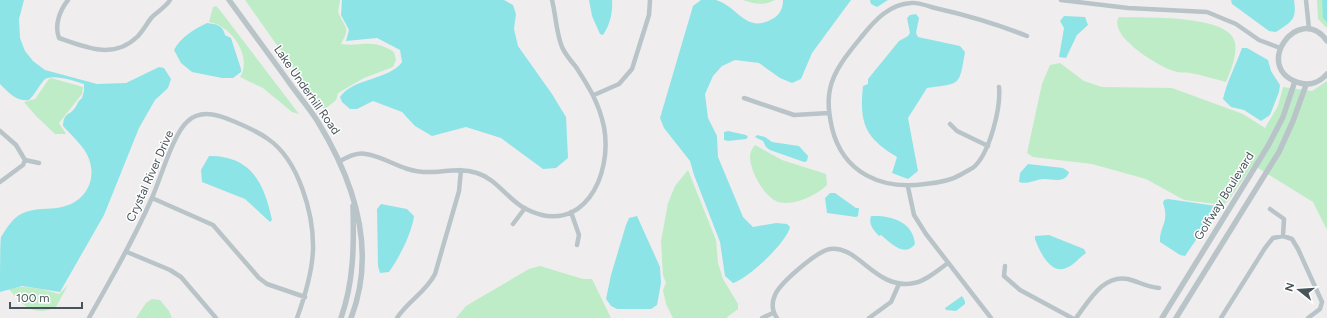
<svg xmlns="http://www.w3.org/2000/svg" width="1327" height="318" font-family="Figtree,sans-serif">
  <rect width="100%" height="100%" fill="#f0edee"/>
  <path fill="#bdecc7" d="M245,0H340L338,12C345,29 351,26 341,44C362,47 371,38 394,52L396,60L393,67L364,78L338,93L336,100L325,109L320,106Z
    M743,0H775C763,6 755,4 743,0Z
    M1317,0H1327V28L1318,19Z
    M216,6L219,9L299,114L292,112L263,88L240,77C253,57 231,25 209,22L213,7Z
    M1119,17C1142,18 1231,14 1235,43C1237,56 1231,70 1226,82C1214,79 1202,75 1190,73C1186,72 1181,73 1178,72C1162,69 1107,36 1119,17Z
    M1060,63L1084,81L1102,87L1172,88L1243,114L1265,128L1278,106L1283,87L1312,91L1327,81V230L1313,202L1253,165L1228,201L1223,205L1184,200L1146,179L1092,164L1033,157L1027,153L1042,84L1050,65Z
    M51,78L83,87L82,94L59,123L66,134H55L36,116L24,102L35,99L49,79Z
    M755,145L782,160L826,174L827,185C817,195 791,208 776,201C763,195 750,170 750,157C750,152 752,149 755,145Z
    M688,170L716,240L718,263L723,279L738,304V309L726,318H673L666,304L663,290L666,283L663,275L661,241L668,203L675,186Z
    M540,266L583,279H592L611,318H456L466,306L529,269Z
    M68,285L56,307C34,318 22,305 9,289C25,284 44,290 59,294Z
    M152,299L160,300L169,311L172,318H136L146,303Z"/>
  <path fill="#8de4e6" d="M0,0H24L19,19L20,38L25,51L33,61L45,70L97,84L126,83L159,67L164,68L171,79L168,88L155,100L139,128L104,215L60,292L22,286L0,292C0,282 0,244 1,237C6,229 12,219 21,214C35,207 48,210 62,207C85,202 97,181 89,159C85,147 71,135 63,126C64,112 69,116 75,108C78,104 77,102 82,98L84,91V84C75,81 51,73 44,80C39,86 35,94 29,100C16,102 8,92 0,84Z
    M342,0H504L513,5L516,14L514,29L518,46L552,94L566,117L568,158L556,168L543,169L501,138L466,127L432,136L415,126L402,112L373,101L357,109H350L342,102L340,97C353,78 389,80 402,62L400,50L377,38L346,41L349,30L341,15Z
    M589,0H612C613,12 610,25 603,35L600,34L592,16Z
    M701,0C706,0 712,0 716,0C739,7 746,35 774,18C780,14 783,8 783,0H851L812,53L801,79L792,83L780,78L759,63L735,60L722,66L713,76L705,94L708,118L717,136L718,157L743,217L753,227L776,223L787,224L790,227C787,242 748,279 733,283L725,276L720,242L694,175L690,161L664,128L660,118L693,6Z
    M870,0H888L877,7L871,4Z
    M1231,0H1294C1297,20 1292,21 1276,32L1269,31L1232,4Z
    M1322,0H1327V22L1323,18Z
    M916,14L919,18L916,33L918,37L960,46L965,52C959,87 961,83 927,88L908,118L918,171L908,179L892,173L897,157C865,138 859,123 863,86L868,84V79L899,41L908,36L910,33L907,18L910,15Z
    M1064,16L1085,17L1088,25L1077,35L1066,58L1059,57L1064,28L1060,21Z
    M207,23C216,24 223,25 225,35L231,38L241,69V72L233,78H222L192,72L181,63L174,50C180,38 194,29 207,23Z
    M1242,48H1247L1268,60L1271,71L1280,85L1279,92L1270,115L1261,121L1244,110L1231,107L1223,99C1227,81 1236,65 1242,48Z
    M728,131L746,135L748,137L746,139L728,141L724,140V132Z
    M757,135L765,137L772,142L799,146L808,156L807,161L804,162L770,150L766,147L763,141L755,137Z
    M209,156C251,156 264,182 272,220L270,222L245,199L202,182L201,170Z
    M1028,164L1063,168L1069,172C1068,175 1067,177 1063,179C1057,181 1051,179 1044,179C1036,179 1028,185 1019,182L1020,173Z
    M830,193H835L856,208H859L858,216L856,217L827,213L825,198Z
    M1168,199L1223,207L1211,218L1185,256L1180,255L1160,242C1159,226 1170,223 1163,203L1164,200Z
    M381,204L407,209L414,216C412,233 399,258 389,272L380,273L378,266L377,209Z
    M637,216L660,267L661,283L657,305L651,309H617L611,306L606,299L611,275L626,225L629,218Z
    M871,216C890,215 913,221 915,244C904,258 891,243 881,235L879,236C874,230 868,225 871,216Z
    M1049,235L1084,249L1086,253C1080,257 1073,266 1066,268C1050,275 1039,250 1035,239V236Z
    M962,296L965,301V304L956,311L946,310L945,308Z"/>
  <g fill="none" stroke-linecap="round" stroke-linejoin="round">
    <path stroke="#b9c4c9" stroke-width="4.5" d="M68,0C60,10 54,25 59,38C85,47 113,60 137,37C143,31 147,23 152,17C158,11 166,7 170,0
      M1061,0L1128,8L1207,12L1236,24L1259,40L1280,48
      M1306,0L1309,29
      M999,87C1001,108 990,151 975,166C972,169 966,171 962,174C952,180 937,183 925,184C881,190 843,173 832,128C829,115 827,102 830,89C834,69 850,51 863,35C875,20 890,4 911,3C918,2 928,6 935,8C966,15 997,24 1027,36
      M594,95L619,84L632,69L649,15L650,0
      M744,98L794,115L829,113
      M950,124L957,131L988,146
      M0,131L16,145L25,160L23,165L0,182
      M25,160L39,163
      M340,161C348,157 357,152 366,154C386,157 402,171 423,172C441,173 459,167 477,173C497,179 508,200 526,209C583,238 613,175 604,127C599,103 589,87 576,67C571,61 565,54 562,47C556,32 556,16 552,0
      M908,187L914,215L926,234L991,318
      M152,198L213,225L259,278L267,284L305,297
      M1270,209L1284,219L1283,236
      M571,212L579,235L577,245
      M513,224L525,208
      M127,252L170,270L181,277L216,318
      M1005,266L1004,276L1020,290L1072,318
      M89,318C111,279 133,241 151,200C160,181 173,133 188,121C201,109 219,115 233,121C245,126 257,131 268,139C299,160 314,215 313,250C312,274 305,296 297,318
      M397,318C408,301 426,292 435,274L459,191L461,170
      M762,318L773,313
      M777,318C772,311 771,304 775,295C780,283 817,251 830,249C859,245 876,291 914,283C926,281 938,270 948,263
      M869,318L891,302L899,284
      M1076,318C1089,301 1103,274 1128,279C1139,282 1147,287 1159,288
      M1221,318L1265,248L1273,238L1283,236L1292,239L1298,249L1322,302L1320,309L1308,318"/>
    <path stroke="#b9c4c9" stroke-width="5.5" d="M229,0C248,26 267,52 286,78C296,93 309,107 318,122C354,181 377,251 351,318
      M1327,41C1299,1 1250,69 1300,83C1310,86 1320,82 1327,74
      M341,318C354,281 354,245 353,206
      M1162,318L1268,146L1283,117L1295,81
      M1176,318L1279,152L1293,121L1306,85"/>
  </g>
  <g text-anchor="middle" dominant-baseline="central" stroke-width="3" stroke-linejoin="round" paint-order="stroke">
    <g font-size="12" fill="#475459" stroke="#fff">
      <text transform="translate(307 90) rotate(55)">Lake Underhill Road</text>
      <text transform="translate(150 176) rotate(-66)">Crystal River Drive</text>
      <text transform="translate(1224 196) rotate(-58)">Golfway Boulevard</text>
    </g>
  </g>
  <g transform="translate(1299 290) rotate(287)" stroke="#ffffff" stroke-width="3" paint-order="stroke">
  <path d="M0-3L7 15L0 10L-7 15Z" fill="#475459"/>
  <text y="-6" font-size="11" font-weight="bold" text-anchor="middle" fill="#475459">N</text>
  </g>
  <path d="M10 302v6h72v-6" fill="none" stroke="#475459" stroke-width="2"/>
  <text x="16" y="302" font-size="12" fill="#475459" stroke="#ffffff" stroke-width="3" paint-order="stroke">100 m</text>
</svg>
